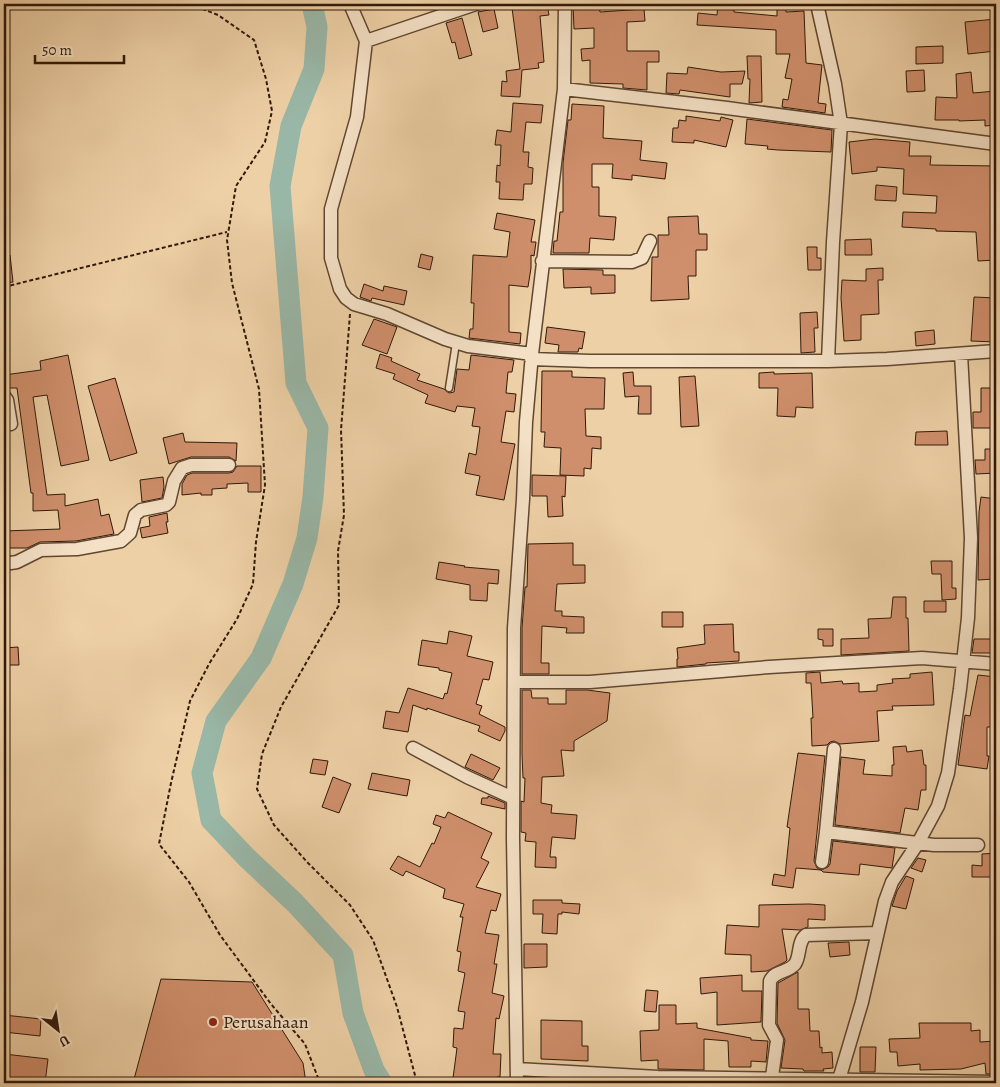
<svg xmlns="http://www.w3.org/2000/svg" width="1000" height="1087" font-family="Alegreya,serif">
  <rect width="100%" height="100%" fill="#eed0a6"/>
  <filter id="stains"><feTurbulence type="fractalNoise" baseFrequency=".004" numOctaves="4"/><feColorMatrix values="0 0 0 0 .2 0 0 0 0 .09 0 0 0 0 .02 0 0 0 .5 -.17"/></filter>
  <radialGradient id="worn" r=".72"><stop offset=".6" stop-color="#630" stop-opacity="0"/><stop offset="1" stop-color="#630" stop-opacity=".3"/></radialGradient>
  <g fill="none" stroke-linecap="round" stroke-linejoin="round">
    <path stroke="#99b7a7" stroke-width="21" d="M312,4L317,27L314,69L291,126L280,186L296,383L318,428L313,497L307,538L293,584L261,658L216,721L202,773L211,820L247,858L295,903L343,955L353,1013L374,1070L382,1083"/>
  </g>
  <path fill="#d08f6c" stroke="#301908" d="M547,4L549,15L540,16L544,62L538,63L539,68L522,70L520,97L501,96L502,81L507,82L506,71L520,69L512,8Z
    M573,4H599L600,12L644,9L645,21L627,22V51H659V62H647V90L623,88V84L590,83V60L582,61L581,49L594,48V28L574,29Z
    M718,4H734V12L777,16V4H786V12L804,11L806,63L822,65L818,103L826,104L825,113L782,107L783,99L788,100L792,79L785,78L790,54H776V30L697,25L698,13L717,15Z
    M494,9L498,28L483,32L478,12Z
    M462,18L472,55L459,59L455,42L452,43L446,23Z
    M996,19V51L968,54L965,22Z
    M943,46V63L916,64V47Z
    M747,56H761L762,102L749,103L750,79H748Z
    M688,67L721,72L745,71L742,84H730V97L680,90L679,94L666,93L667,73L687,74Z
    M924,70L925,91L907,92L906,71Z
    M971,72L973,93L996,91V125L985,126V120L959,121V120H935L936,97L957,98L956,74Z
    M513,103L543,105L541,123L526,122L523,152H529L528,167L533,168L532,184H524L523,200L499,199L500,182H496L497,165L500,166L501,145H495L497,130L511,132Z
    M572,104L604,106L603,138L642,141L640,160L667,163L665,179L632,175V180L612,178L613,164H592V187H599V216L616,217L614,240L590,238L589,253H553L554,241H557L560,212H563V163L568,120H571Z
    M686,116L720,121L721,117L733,120L726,147L694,140V143L672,142L673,128H678L679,120L686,121Z
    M747,119L832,130L831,152L778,150L767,149L768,146L745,144Z
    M875,139L910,142L909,156H931L930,165L996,166V260L978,261L976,232L936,231V229L902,227L903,212L936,213L937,196L903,194L904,169L877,167V171L852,174L849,142Z
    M876,185L897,187L896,201L875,200Z
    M497,213L535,220L531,242H536L534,256L531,255V268L528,287L509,285V332L521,333L520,344L469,338L470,329H473L474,303H471L473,255L507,257L510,232L494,229Z
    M698,216L699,234H707V250H696V276H688L689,299L651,301L652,257H658V235H669L668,217Z
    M871,239L872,255H845V240Z
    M807,247H817V258H821V270H808Z
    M421,254L433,257L430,270L418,267Z
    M4,255H10L13,282L4,283Z
    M883,268V280H878L879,314L861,315V340L844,341L841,298L842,280L866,281V269Z
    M563,269L603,270V275H615V293L591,294V287L564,288Z
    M364,284L383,291L384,286L407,291L404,305L372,298L371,301L360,297Z
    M974,297L996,298V342L971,341Z
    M817,312L818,328H814L815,352L801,353L800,313Z
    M374,319L397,327L387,354L362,345Z
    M547,327L585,332L582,349L579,348L578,352H558L559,345L545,343Z
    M934,330L935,344L916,346L915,332Z
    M380,354L392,358L391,361L420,374L417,380L444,389L449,393L454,392L457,369L469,370L471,355L514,360L512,372H508L506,393L516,394L514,412L506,411L501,442L515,444L504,500L476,495L480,476L465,473L469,453L476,455L480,427L472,426L475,408L457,406L455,412L425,403L428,395L393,379L395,374L376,368Z
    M68,355L89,460L61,466L47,395L33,397L47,495L65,494V506L98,499L101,516L109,514L114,534L76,541L40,542L27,548H4V531L60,529L58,510L33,511V493H31L17,388H4V375L41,370L40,361Z
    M542,371H572V377L605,378L604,409H585L586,436L601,437V449L592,448L591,469L584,468V476L560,475L561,448L544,447L545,432H541Z
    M633,372L634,386H651V414H638L639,396L625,397L623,373Z
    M774,372V374L812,373L813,408L796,407L795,417L777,416L778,388H759V373Z
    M695,376L699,426L681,427L679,377Z
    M115,378L137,453L110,461L88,386Z
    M981,388H996V428H973V412H981Z
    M947,431L948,445H915L916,432Z
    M183,433L185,442L237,443L236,461L229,457H191L169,464L163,438Z
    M985,449H996V473L976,474L975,460H985Z
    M237,466H261V492H248V483L227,484V488L212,489V495H201V493L182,495V484L187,475L192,473H229L233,472Z
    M532,475L566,476L565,497L562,496L563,516L548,517L547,496H532Z
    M163,477L164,487L162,498L142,502L140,480Z
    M981,497L996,499L992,554H996L994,579L978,580L979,512Z
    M167,513L168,522H166L168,533L142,538L140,528L150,526L149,517Z
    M573,543V565H585V583L557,584L555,611H562V616L584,617V633H566L567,628L542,626L541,663H549V674H522V628L525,587H527L528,544Z
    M931,561H952V588H956V599L942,600L941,574H932Z
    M439,562L465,566L464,567L499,570L498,584L488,583L487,601L470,600V585L436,579Z
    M893,597H906V618H908L909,651L841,655V639L869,638L868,619L891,618Z
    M924,601H946V612H924Z
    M662,612H683V627H662Z
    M733,624L734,652H739V661L706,663V664L677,667V659H678L677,648L705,644L704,625Z
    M818,629H833V646H823V640L818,639Z
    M449,631L472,636L467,656L493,662L489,680L483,679L476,704L482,706L479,714L505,727V731L500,741L478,731L480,726L427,708V710L413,705L408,732L383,728L386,711L399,713L408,688L443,699L445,693L447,694L452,673L439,670V668L418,665L422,640L447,644Z
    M974,639H993V653H972Z
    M18,647L19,665H4V648Z
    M820,672L821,683L842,681L843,684L859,683V692L877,691V685L893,683L892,679L910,678V674L932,672L934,705L892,706L893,710L877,711L879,741L840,744L834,741L830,742L827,745L812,746L811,718H813L811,683H806V673Z
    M978,675L996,677V712H994L992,727H987V756H989L987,769L958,765L965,715L970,716Z
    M522,690H531L532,698H548V704H566V690H587L610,693L607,721L574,741V751L561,750L564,776L542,777L541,803L552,805L551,813L577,815L575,839L552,837L550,857H556V868L535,867L536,842L525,841L526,833L521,832V801L524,802L525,778H523L522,754Z
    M906,746L907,752L922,750L924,765H926V790H921L918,810L905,808L900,833L835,825L841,757L865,760L863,774L892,776V765H894L893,747Z
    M798,753L825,756L814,861L817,868L821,870L796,868L793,888L772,885L774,874L785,876L790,828L787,827Z
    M471,754L500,768L493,780L465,767Z
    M313,759L328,761L325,775L310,773Z
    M372,773L410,780L407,796L368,789Z
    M333,777L351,784L339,813L322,807Z
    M488,796L505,803V809L481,804L482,798H488Z
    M448,812L492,833L481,858L489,862L476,887L501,894L496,911L491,910L485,933L499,935L494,964H497L492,993L504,996L499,1019L496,1018L493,1054H501L500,1077H497L496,1083H484L453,1078L457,1048L453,1047L454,1028L463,1029L465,1012L458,1011L465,973L458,971L461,952L457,951L463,917H460L464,904L443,898L445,889L406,871L403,876L390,869L398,856L420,867L432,843L434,844L441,827L433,824L436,815L445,818Z
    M833,841L895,848L892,868L860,864L859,875L823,872L821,870L828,867L830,864Z
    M996,853V867L993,868V877H972V865L982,866V854Z
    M918,858L926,860L922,872L911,868Z
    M906,876L914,879L906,909L892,906L897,891Z
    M533,900H562V903L580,904L579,914L562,912V914H558L557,934L542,933L543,914H533Z
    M809,904L825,905V920L808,919V927L800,930L782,929L787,960L785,962L767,971L751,972V955L725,954L727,925L759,927V905Z
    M849,942L850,955L830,957L828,943Z
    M524,944H547V967L524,968Z
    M798,972V1009H809L810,1031H819L820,1048L822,1047V1053L832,1052L833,1068L823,1069L824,1071H804L803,1069L781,1068L785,1040L777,1023L778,983Z
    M742,975V991H762L761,1022L717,1025V992L701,994L700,978Z
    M161,979L252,982L303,1063L306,1083H133Z
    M646,990L658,991L656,1012L644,1011Z
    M659,1005H676V1024L697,1023V1028L751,1038V1040L768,1041L766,1062L751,1061V1067H729L728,1041L704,1039V1070L658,1069V1060L641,1061L640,1031L659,1030Z
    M4,1015L41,1019L40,1036L4,1032Z
    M541,1020L582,1021V1046H588V1061L541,1059Z
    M919,1023H971V1031L980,1030V1042L996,1041V1074H986L985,1063L961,1069L920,1070V1064L898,1066L897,1052H890L889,1039L920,1038Z
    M860,1047H876L875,1072H860Z
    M4,1054L48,1059L45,1083H4Z"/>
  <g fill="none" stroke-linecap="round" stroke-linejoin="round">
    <g stroke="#604730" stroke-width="9">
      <path id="lane" d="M449,388L456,343"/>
    </g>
    <g stroke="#604730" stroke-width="15">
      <path id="street" d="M350,4L366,41L357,117L331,209V258L340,289L346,298L354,304L387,314L445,339L468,346L532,354
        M817,4L835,84L841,124L833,242L828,361
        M366,41L476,4
        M564,89L727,108L996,144
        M542,261L632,262L642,258L650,241
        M531,359L590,361H828L887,359L996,351
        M4,396L7,400L11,424
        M4,564L17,562L41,550L77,549L121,541L130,533L135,515L141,510L166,505L169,502L174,481L182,468L191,465H229
        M514,682H590L769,667L922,658L996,664
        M413,748L467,777L513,798
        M834,749L826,832L934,845H978
        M822,862L826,832
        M517,1069L658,1077L996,1082
        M772,1077L777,1040L769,1025L770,981C775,970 788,973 795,964C801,955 797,942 806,935L877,933
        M517,1083L513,838L514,628L523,499L526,422L532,354L564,89L565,4
        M838,1083L862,1002L885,901L892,882L918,843L938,806L948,773L960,689L968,618L971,538L961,354"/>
    </g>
    <path stroke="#301908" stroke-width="2" stroke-dasharray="4 2.5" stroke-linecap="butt" d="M190,4L218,15L254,40L266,79L272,111L265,142L236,186L227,240L232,283L259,389L265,485L256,542L253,584L237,619L209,664L190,701L171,783L159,844L189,882L220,935L271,1004L305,1044L320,1083
      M4,287L227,232
      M350,314L341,430L344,515L338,551L339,605L281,707L262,754L257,789L274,825L308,863L350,905L373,940L397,1007L417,1083"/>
    <use href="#lane" stroke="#f4e0c5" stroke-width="6"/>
    <use href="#street" stroke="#f4e0c5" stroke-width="12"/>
  </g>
  <circle fill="#8f2418" stroke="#f4e0c5" stroke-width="2" cx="213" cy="1022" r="5"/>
  <g text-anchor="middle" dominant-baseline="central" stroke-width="4" stroke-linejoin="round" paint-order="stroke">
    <g font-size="18" fill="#301908" stroke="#f4e0c5" text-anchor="start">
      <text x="223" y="1022">Perusahaan</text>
    </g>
  </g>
  <rect width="1000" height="1087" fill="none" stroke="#eed0a6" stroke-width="20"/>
  <rect x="5" y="5" width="990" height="1077" fill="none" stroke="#301908" stroke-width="2.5"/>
  <rect x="10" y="10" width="980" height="1067" fill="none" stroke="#301908"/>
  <g transform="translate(58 1030) rotate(150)" stroke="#f4e0c5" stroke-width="4" paint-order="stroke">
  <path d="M0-4L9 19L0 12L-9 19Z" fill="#301908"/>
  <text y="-8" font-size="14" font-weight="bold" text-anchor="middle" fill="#301908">U</text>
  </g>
  <path d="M35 55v8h89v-8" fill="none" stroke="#301908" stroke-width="2.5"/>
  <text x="42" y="55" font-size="15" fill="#301908" stroke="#f4e0c5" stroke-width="4" paint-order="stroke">50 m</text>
  <rect width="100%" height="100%" filter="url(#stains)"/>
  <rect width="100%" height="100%" fill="url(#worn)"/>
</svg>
